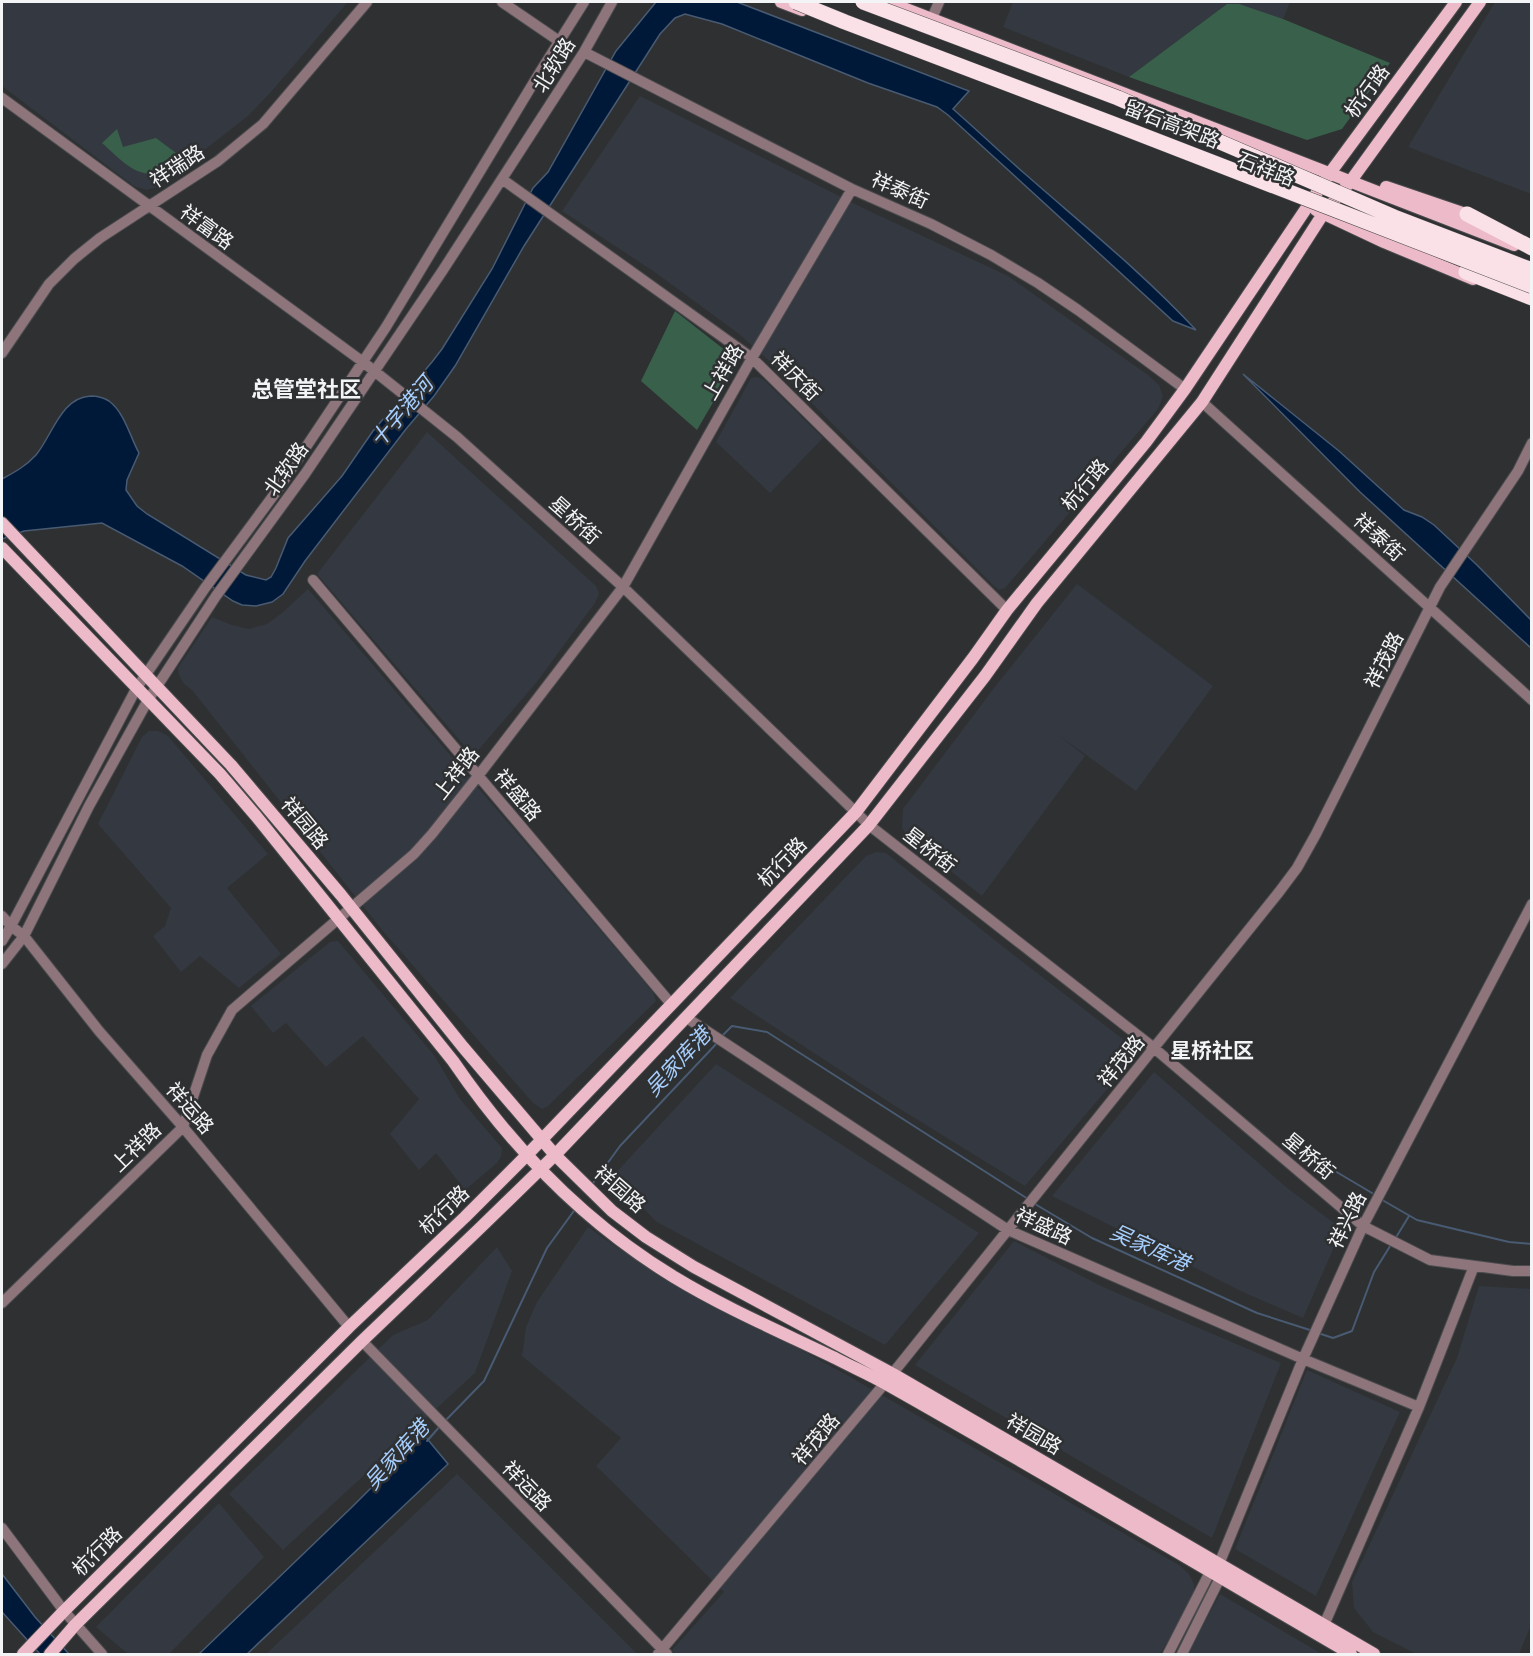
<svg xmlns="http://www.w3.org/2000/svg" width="1533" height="1656" font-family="'Times New Roman','Noto Sans SC',serif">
  <rect width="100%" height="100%" fill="#2e3032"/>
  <path fill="#343941" d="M2,2H348L271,92L248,116L157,187L147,190L134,186L2,86Z
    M1013,2H1290L1283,19L1239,5L1227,4L1129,77L1003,27Z
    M1495,2H1531V194L1408,147Z
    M640,96L863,208L1008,276L1148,375L1159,385L1163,396L1158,409L1005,588L999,590L995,587L775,366L739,334L656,273L562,211Z
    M757,377L764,380L823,438L770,493L716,442L751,378Z
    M427,432L596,586L599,594L595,603L536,683L474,755L468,750L317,574Z
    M1077,584L1213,686L1136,791L1057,734L1085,756L982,896L909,838L902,828L903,809L994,688Z
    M308,589L653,992L656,1001L650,1007L548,1106L542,1109L533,1103L382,930L192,690L184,684L179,675L178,668L212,617L232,625L249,629L267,624L282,613Z
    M149,731H158L168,736L268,854L227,888L281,954L239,988L200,956L181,972L153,936L165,926L171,908L98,824L142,737Z
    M876,852L886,853L1011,953L1128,1043L1132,1053L1131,1061L1025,1186L892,1104L730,998L866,856Z
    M338,941L434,1055L460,1099L502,1148L501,1157L497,1163L465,1190L436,1153L419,1170L390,1134L419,1099L363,1036L326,1067L286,1023L273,1033L251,1006L330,942Z
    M716,1064L979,1233L885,1345L657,1222L612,1177Z
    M1154,1072L1286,1187L1342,1229L1303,1318L1245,1293L1052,1196Z
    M588,1227L616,1247L652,1269L845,1374L1179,1565L1189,1574L1194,1584V1597L1160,1654H676L672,1650L724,1592L596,1466L621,1438L522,1356L526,1327L537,1302Z
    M1014,1241L1103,1287L1281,1363L1212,1538L915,1365Z
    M497,1247L512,1271L475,1373L283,1550L229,1494L393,1335L428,1320Z
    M1479,1286L1531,1289V1625L1519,1654H1416L1373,1632L1354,1608L1352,1582L1457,1358Z
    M1307,1370L1400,1412L1316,1596L1235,1549Z
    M457,1474L637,1654H266Z
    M219,1503L264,1557L169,1654H128L96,1627Z
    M1220,1594L1322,1654H1188Z"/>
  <path fill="#39604b" d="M1227,4H1239L1283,19L1390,63L1342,129L1307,140L1129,77Z
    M117,129L123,147L156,138L180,156C175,161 168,170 161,172C138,181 118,157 102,143Z
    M675,311L730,354L735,361L733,368L697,430L641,381Z"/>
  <path fill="#001939" stroke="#495b72" stroke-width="1.5" d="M656,2H737L969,91L953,109C977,130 1000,152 1024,173C1082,224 1143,273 1196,330L1173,321L948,115L937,107L868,83L722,24L685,14L675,18L660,34L524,246L455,366L434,396L406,429L305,561L283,594L272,602L256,606L242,605L233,601L182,566L102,523L24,531L2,539V479C15,472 26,466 36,455C52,436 61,397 91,396C97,396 104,398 109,401C125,413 130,437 139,453L127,480L126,490L137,506L147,514L246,575L266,580L271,577L276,568L288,538L342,476L373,431L432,362L442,349L492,269L533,188L548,172L616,51Z
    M1243,374L1339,451L1404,510L1422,517L1434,525L1477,565L1531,620V648L1360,492Z
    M424,1435L448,1464L247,1654H199L351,1508Z
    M2,1574L35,1617L69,1654H40L2,1612Z"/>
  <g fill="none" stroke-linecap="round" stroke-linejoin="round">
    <path stroke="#495b72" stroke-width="2" d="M721,1037L732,1026L767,1032L1028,1199
      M1313,1158L1372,1193
      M591,1186L620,1146L718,1042
      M1384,1201L1417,1220L1509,1242L1532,1244
      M1035,1204L1092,1238L1257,1313L1313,1331
      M1395,1239L1409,1216
      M1318,1333L1333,1338L1352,1331L1374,1272L1392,1243
      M445,1421L484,1381L547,1248L576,1208
      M427,1441L441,1425"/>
    <g stroke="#4a4b4d" stroke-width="12">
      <path id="minor" d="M502,2L559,41
        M932,18L939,2
        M584,52L852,189L931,224L991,255L1038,283L1078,310L1185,389
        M2,98L363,362L457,437L623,587L869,825L1154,1048L1363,1226L1430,1260L1513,1271H1532
        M502,179L752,358L1007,610
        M2,353L49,284L74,259L100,238L218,161L263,124L367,2
        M1202,402L1532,700
        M313,580L672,1005
        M2,916L11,926L24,936L99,1031L183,1127L349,1327
        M2,941L11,926L136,689L205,588L276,492L386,327L540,72L584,2
        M2,964L24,936L89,806L148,700L216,596L305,474L443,270L584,52L612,2
        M687,1018L1008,1230L1303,1359L1419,1407
        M2,1303L183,1127L207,1055L232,1010L414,854L432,834L478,776L623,587L752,358L852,189
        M362,1341L667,1654
        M2,1528L64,1611L102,1654
        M1324,1625L1419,1407L1474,1266
        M658,1654L885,1383L1279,892L1297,868L1316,834L1440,587L1518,471L1532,443
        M1168,1654L1210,1572L1219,1564L1303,1359L1363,1226L1532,904
        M1182,1654L1220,1578L1219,1570"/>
    </g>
    <g stroke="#4a4b4d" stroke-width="14">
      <path id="major" d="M781,2L802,10
        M888,2L1514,245
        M1386,187L1474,217
        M1316,210L1384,242L1473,279
        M2,523L231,765L341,895L463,1047L555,1155L612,1211L646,1237L694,1267L893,1374L1374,1654
        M2,548L220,774L256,816L453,1061C511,1146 585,1223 674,1277C725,1308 781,1332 835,1358C852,1367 871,1375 888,1385C1044,1473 1197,1564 1351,1654
        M23,1654L64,1611L349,1327L465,1217L527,1155L856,812L973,658L1007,610L1146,442L1185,389L1330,173L1456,2
        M50,1654L75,1625L362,1341L479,1229L555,1155L869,825L985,676L1037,603L1202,402L1323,214L1350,182L1480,2"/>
    </g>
    <g stroke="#4a4b4d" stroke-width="16">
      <path id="highway" d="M1467,214L1532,248
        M1466,272L1532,298"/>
    </g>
    <use href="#minor" stroke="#8e757c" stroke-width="10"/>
    <use href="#major" stroke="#ecbac8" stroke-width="12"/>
    <use href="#highway" stroke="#fae1e7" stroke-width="15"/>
    <g stroke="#4a4b4d" stroke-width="16" stroke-linecap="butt">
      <path id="highway-bridge" d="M796,2L845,22L1111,123L1532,286
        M863,2L1118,98L1394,217L1532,270"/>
    </g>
    <use href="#highway-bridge" stroke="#fae1e7" stroke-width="15"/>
  </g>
  <g text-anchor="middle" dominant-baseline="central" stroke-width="5" stroke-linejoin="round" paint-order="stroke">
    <g font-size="20" fill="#f3f4f6" stroke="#2e3032">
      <text transform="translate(554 65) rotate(-58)">北软路</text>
      <text transform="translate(1367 91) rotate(-54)">杭行路</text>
      <text transform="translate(1172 124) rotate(21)">留石高架路</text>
      <text transform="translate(177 166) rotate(-33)">祥瑞路</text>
      <text transform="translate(1266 169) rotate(21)">石祥路</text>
      <text transform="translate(900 190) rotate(24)">祥泰街</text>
      <text transform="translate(207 227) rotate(36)">祥富路</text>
      <text transform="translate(723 372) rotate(-60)">上祥路</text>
      <text transform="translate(796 376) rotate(45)">祥庆街</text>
      <text transform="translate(286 469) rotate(-55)">北软路</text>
      <text transform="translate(1085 485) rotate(-50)">杭行路</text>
      <text transform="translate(575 520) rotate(42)">星桥街</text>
      <text transform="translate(1379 537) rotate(42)">祥泰街</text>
      <text transform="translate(1384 660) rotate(-63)">祥茂路</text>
      <text transform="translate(456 773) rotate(-52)">上祥路</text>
      <text transform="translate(518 795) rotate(50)">祥盛路</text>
      <text transform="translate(305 823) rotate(50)">祥园路</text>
      <text transform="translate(930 850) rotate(38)">星桥街</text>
      <text transform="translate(782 862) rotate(-46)">杭行路</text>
      <text transform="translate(1121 1061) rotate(-51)">祥茂路</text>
      <text transform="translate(190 1108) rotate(49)">祥运路</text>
      <text transform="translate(136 1147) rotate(-44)">上祥路</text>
      <text transform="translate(1309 1156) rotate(40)">星桥街</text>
      <text transform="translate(620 1189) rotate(41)">祥园路</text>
      <text transform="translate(444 1210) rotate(-44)">杭行路</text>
      <text transform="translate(1347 1220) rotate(-64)">祥兴路</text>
      <text transform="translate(1044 1226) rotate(25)">祥盛路</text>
      <text transform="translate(1034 1434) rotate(30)">祥园路</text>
      <text transform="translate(816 1439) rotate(-50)">祥茂路</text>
      <text transform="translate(527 1486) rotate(46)">祥运路</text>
      <text transform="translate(97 1551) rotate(-45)">杭行路</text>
    </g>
    <g font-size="21" font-style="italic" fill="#a6cefe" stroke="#2e3032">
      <text transform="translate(402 412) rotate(-50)">十字港河</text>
      <text transform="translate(678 1062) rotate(-47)">吴家库港</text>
      <text transform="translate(1150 1248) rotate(24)">吴家库港</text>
      <text transform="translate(397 1455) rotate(-48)">吴家库港</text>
    </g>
    <g font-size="21" font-weight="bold" fill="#f3f4f6" stroke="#2e3032">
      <text x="1212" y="1051">星桥社区</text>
    </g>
    <g font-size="22" font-weight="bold" fill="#f3f4f6" stroke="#2e3032">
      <text x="306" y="389">总管堂社区</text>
    </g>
  </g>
  <rect width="1533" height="1656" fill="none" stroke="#f3f4f6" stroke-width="6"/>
</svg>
